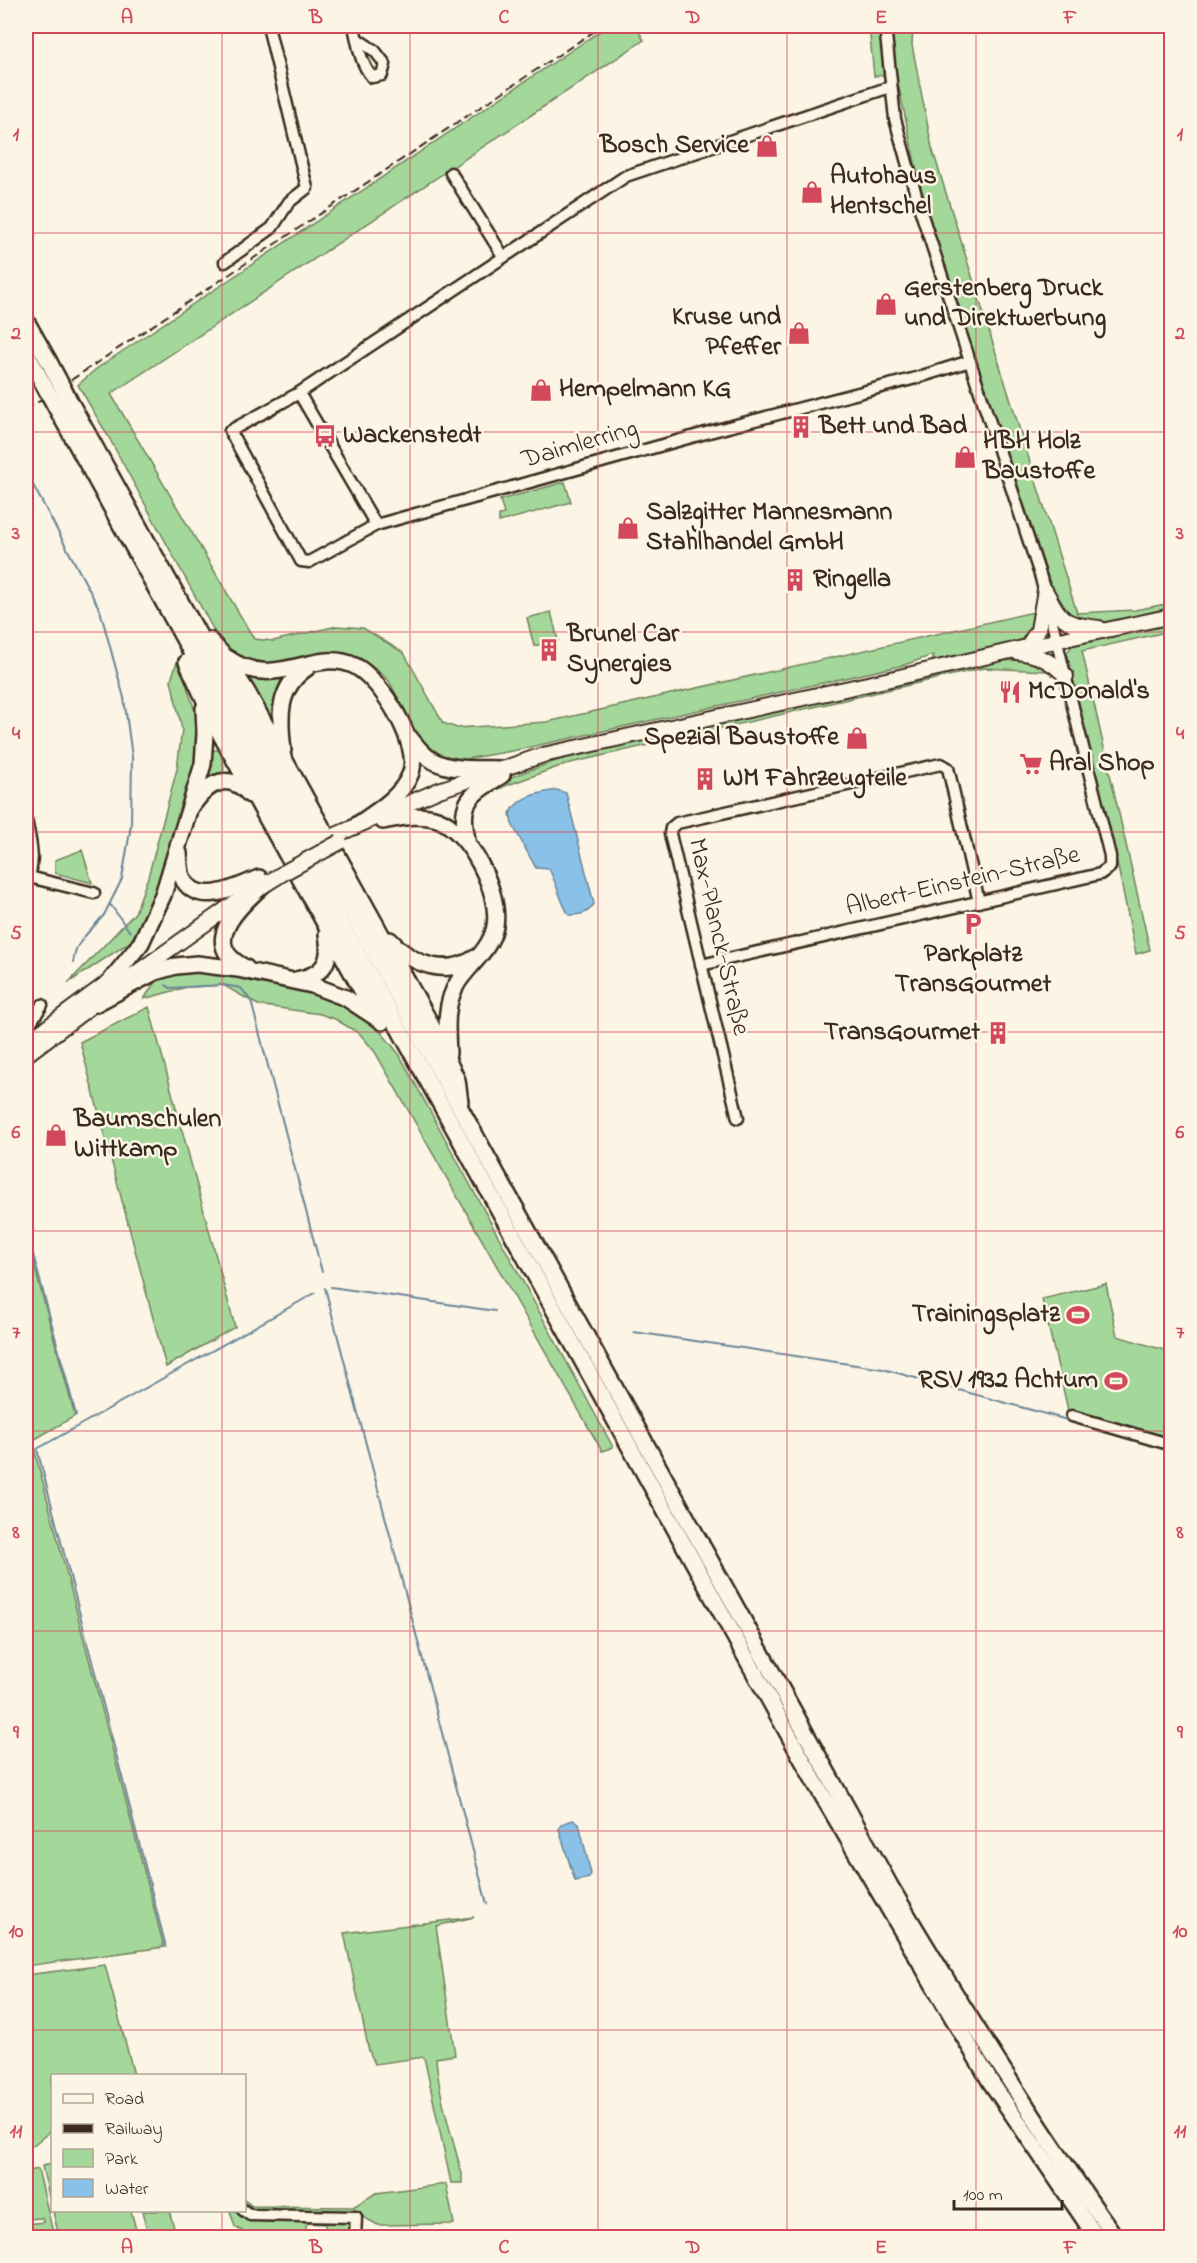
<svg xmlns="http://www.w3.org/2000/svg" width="1197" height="2263" font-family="'Indie Flower',sans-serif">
  <rect width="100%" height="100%" fill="#fcf5e5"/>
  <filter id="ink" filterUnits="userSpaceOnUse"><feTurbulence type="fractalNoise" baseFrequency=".0167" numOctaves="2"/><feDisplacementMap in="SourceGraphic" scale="12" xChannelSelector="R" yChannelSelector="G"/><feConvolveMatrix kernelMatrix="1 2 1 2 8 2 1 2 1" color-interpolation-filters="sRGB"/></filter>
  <g filter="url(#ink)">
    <path fill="#a4d89b" stroke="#70815c" stroke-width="1.5" d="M608,26H648L639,32L644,40L111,394L254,639L273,641L337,626L363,628L404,653L443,723L457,728L547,722L1038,611C1035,624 1032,635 1020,641L932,663L933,655L904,665L512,751L465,759L439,755L418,736L389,681L374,667L355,657L324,654L262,667L225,651L108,436L78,385L96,369Z
      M869,26H913L912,45L932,148L1077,613L1135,610L1171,603V631L1082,651L1150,950L1136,954L1118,867L1066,655L1072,645L1084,640L1059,610L924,205L896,74L874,76Z
      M565,482L571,502L499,522V515L504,514L500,500Z
      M551,612L558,640L534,646L527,618Z
      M178,659L197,717L196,760L149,912L130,942L68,983L135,913L148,877L177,769L182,729L171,680Z
      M1039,659L1047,671L983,668L566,764L505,786L479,799L495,783L564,758L608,745L982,662Z
      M238,668L266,678L280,679L281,687L270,723Z
      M211,750H220L224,767L223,773L207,776V763Z
      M82,850L92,883L55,873V860Z
      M198,968C249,978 334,987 372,1023C382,1032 391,1044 399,1054L613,1447L602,1451L375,1052L360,1034L335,1019L320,1014L258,1005L223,985L187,987L144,999L160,974Z
      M149,1007L235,1327L166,1367L80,1042Z
      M26,1235L75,1416L30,1442L26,1426Z
      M1106,1284L1117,1336L1171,1352V1442L1068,1410L1042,1299Z
      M35,1452L164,1947L26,1966V1457Z
      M474,1917L436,1926L455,2055L436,2058C439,2098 452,2136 462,2174V2183H451L424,2057L375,2064L369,2051L344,1933Z
      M105,1965L134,2075L52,2076V2130L26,2151V1975Z
      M52,2164V2209L42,2166Z
      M38,2169L54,2237H26V2224L44,2222L42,2218L26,2219V2172Z
      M446,2184L454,2224L378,2225L361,2216L351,2224L352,2237H326L325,2224L308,2223L306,2227V2235L310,2237H244L242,2231L235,2227L230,2211L244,2210L245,2200L252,2206L353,2207L376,2193Z
      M53,2211H131L138,2237H59Z
      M142,2211H169L177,2237H149Z"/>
    <path fill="#8ac1e8" stroke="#6a8597" stroke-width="1.5" d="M557,790L566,793L594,904C588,914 580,915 569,915C560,901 557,884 549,869L536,868L512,824L510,813C520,795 537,794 557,790Z
      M573,1820L579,1823L591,1874L589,1878L575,1881L559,1829L561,1824Z"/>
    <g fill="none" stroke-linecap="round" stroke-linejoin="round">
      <path stroke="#6a8597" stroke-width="2" d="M26,472L100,610L124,698L132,757L131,825L122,879L104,915L83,938L76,949L73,962
        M110,904L130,932
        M166,985L170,988L223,985L241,988L251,1001L322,1272
        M26,1228L76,1415
        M331,1287L495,1311
        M325,1288L487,1904
        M634,1332L883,1369L1071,1421
        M166,1947L37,1449L315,1293"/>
      <g stroke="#3b2a1e" stroke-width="15">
        <path id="minor" d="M354,26C358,44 360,63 372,77L382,75L385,64L375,51L357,39
          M451,173L503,256
          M225,262L272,228L289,202L307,188L268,26
          M299,393L230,431L301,561L309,562L376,525L713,431L916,378L970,361
          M376,525L299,393L626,176L890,87
          M26,820C31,843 36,863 26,884
          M29,877L94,893
          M701,965L1100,874L1110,867V856L1041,578L919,206L895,119L885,26
          M26,1027L31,1022L42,1005
          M738,1118L670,834L671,828L677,823L941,764L948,768L979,902
          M1072,1416L1172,1445
          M243,2210L250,2215L356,2217L355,2238"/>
      </g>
      <g stroke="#3b2a1e" stroke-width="18">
        <path id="major" d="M1045,590C1062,621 1062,624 1099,628
          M1027,647L1038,630L1045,590
          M1017,652C1038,654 1051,661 1066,676
          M336,835L439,790L543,755L895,678L1027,647L1172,616
          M118,986L226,909L285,872
          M26,1043L118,975
          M26,1055L103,997"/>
      </g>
      <g stroke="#3b2a1e" stroke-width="20">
        <path id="highway" d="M26,321L48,360
          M26,352L34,367
          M70,402L890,1886C961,2006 1035,2124 1116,2238
          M57,409L817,1786L990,2081L1097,2238
          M209,640L225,657L247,692L429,1021L457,1080L460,1102
          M227,658C277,693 312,646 355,666C381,679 423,747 410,775C401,797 376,812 357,825
          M187,662L222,737L366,998L382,1022
          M409,737C415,744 421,753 429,758C447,772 478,768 500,769
          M283,750C279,718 277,687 308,667
          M194,803C210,781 230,772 250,795
          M383,821C400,818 419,813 437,819C469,830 501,893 495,926C491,949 470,964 458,982C444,1004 447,1030 448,1054
          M468,845C459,802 466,797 502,775
          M179,853C180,861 179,873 184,881C201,907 239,886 259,878
          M390,940C412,965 446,977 475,958
          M246,968C196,944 241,905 264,884
          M111,980L141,943L163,895L203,764L205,734L204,708
          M296,980C324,975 332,962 327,934
          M95,1004L155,972L176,966L197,964L238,969L312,985L346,998L375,1017"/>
      </g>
      <use href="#minor" stroke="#fcf5e5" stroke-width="10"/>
      <use href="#major" stroke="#fcf5e5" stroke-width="14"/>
      <use href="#highway" stroke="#fcf5e5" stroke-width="15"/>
      <path stroke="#3b2a1e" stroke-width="2" stroke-dasharray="9 4.5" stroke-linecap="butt" d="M26,410L602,26"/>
      <g stroke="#3b2a1e" stroke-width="18" stroke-linecap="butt">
        <path id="major-bridge" d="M285,872L340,842"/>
      </g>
      <g stroke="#3b2a1e" stroke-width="20" stroke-linecap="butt">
        <path id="highway-bridge" d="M48,360L70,402
          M34,367L57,409"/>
      </g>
      <use href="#major-bridge" stroke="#fcf5e5" stroke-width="14"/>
      <use href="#highway-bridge" stroke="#fcf5e5" stroke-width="15"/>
    </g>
  </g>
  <path fill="none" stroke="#d1495b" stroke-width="1.5" stroke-opacity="0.55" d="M222,26V2076M410,26V2238M598,26V2238M787,26V2238M976,26V2238M26,233H1172M26,432H1172M26,632H1172M26,832H1172M26,1032H1172M26,1231H1172M26,1431H1172M26,1631H1172M26,1831H1172M26,2030H1172M222,2210V2238"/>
  <defs>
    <g id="shop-bare" transform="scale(1.8)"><path d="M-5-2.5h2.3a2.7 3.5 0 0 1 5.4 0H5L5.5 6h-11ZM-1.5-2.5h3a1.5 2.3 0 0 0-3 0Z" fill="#d1495b" stroke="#fcf5e5" stroke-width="2.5" paint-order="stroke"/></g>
    <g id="building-bare" transform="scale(1.8)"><path d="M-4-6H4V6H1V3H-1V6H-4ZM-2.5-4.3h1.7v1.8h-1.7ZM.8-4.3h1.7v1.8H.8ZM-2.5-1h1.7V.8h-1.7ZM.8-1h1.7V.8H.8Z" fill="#d1495b" stroke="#fcf5e5" stroke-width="2.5" paint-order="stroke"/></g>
    <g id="bus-bare" transform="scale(1.8)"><path d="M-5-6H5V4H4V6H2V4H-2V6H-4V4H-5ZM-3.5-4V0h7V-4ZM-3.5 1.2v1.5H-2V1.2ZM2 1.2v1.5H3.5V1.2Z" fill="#d1495b" stroke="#fcf5e5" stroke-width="2.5" paint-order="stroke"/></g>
    <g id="restaurant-bare" transform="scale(1.8)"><path d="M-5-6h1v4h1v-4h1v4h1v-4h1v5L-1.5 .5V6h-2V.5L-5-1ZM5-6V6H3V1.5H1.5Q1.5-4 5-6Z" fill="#d1495b" stroke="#fcf5e5" stroke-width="2.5" paint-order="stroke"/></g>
    <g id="supermarket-bare" transform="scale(1.8)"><path d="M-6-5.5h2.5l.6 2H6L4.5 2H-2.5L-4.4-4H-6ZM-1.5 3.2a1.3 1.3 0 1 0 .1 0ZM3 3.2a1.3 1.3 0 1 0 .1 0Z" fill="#d1495b" stroke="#fcf5e5" stroke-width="2.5" paint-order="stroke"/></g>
    <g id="parking-bare" transform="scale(1.8)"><path d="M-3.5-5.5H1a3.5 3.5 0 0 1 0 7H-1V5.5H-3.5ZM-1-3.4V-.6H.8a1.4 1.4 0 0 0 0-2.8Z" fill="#d1495b" stroke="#fcf5e5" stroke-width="2.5" paint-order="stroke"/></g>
    <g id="stadium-bare" transform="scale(1.8)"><path d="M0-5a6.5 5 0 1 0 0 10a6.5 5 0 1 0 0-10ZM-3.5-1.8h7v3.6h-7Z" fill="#d1495b" stroke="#fcf5e5" stroke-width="2.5" paint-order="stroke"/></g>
  </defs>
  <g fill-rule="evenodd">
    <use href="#shop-bare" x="767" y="146"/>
    <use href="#shop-bare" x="812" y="192"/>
    <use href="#shop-bare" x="886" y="304"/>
    <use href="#shop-bare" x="799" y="333"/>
    <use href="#shop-bare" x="541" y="390"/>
    <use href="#building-bare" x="801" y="427"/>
    <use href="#bus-bare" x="325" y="436"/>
    <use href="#shop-bare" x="965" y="457"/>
    <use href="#shop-bare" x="628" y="528"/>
    <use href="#building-bare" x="795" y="580"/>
    <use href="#building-bare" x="549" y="650"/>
    <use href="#restaurant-bare" x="1010" y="692"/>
    <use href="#shop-bare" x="857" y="738"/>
    <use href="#supermarket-bare" x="1031" y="764"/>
    <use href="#building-bare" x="705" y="779"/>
    <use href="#parking-bare" x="973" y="924"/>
    <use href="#building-bare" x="998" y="1033"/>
    <use href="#shop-bare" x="56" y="1135"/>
    <use href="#stadium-bare" x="1078" y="1315"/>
    <use href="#stadium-bare" x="1116" y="1381"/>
  </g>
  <g text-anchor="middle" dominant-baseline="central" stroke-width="5" stroke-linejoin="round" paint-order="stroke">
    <g font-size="26" font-weight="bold" fill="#3b2a1e" stroke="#fcf5e5" text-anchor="start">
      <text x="749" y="146" text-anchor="end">Bosch Service</text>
      <text x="830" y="177">Autohaus<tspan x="830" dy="30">Hentschel</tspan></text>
      <text x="904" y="289">Gerstenberg Druck<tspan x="904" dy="30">und Direktwerbung</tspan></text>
      <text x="781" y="318" text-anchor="end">Kruse und<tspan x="781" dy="30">Pfeffer</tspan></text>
      <text x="559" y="390">Hempelmann KG</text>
      <text x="819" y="427">Bett und Bad</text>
      <text x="343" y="436">Wackenstedt</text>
      <text x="983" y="442">HBH Holz<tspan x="983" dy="30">Baustoffe</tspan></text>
      <text x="646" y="513">Salzgitter Mannesmann<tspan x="646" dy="30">Stahlhandel GmbH</tspan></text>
      <text x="813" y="580">Ringella</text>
      <text x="567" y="635">Brunel Car<tspan x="567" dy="30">Synergies</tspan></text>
      <text x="1028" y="692">McDonald's</text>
      <text x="839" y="738" text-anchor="end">Spezial Baustoffe</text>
      <text x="1049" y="764">Aral Shop</text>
      <text x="723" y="779">WM Fahrzeugteile</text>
      <text x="973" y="955" text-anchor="middle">Parkplatz<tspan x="973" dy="30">TransGourmet</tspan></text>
      <text x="980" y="1033" text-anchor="end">TransGourmet</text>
      <text x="74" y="1120">Baumschulen<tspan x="74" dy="30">Wittkamp</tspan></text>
      <text x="1060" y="1315" text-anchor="end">Trainingsplatz</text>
      <text x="1098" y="1381" text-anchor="end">RSV 1932 Achtum</text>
    </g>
    <g font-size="26" fill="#3b2a1e" stroke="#fcf5e5">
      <text transform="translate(580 445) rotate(-16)">Daimlerring</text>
      <text transform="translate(963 882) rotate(-13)">Albert-Einstein-Straße</text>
      <text transform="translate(718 937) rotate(77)">Max-Planck-Straße</text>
    </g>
  </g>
  <rect width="1197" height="2263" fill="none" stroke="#fcf5e5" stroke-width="66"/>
  <rect x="51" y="2074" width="195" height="138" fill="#fcf5e5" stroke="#afa495" stroke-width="1.5"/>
  <rect x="63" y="2094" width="30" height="9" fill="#fcf5e5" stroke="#afa495" stroke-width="1.5"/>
  <text x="105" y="2104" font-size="18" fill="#3b2a1e">Road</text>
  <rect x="63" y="2124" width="30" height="9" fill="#3b2a1e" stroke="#afa495" stroke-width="1.5"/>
  <text x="105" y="2134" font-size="18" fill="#3b2a1e">Railway</text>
  <rect x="63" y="2149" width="30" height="18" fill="#a4d89b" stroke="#afa495" stroke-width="1.5"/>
  <text x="105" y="2164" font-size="18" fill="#3b2a1e">Park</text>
  <rect x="63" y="2179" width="30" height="18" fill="#8ac1e8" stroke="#afa495" stroke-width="1.5"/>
  <text x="105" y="2194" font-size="18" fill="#3b2a1e">Water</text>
  <path d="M954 2200v9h108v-9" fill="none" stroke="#3b2a1e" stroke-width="3"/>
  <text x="963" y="2200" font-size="18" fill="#3b2a1e" stroke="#fcf5e5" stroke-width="4.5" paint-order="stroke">100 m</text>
  <rect x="33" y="33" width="1131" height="2197" fill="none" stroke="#d1495b" stroke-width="2"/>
  <g font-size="20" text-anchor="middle" font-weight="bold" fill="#d1495b">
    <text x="127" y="23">A</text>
    <text x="316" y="23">B</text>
    <text x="504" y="23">C</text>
    <text x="693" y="23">D</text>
    <text x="881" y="23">E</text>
    <text x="1070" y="23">F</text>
    <text x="16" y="140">1</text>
    <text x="1180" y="140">1</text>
    <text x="16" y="339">2</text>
    <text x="1180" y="339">2</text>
    <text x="16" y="539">3</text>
    <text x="1180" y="539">3</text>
    <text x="16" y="739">4</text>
    <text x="1180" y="739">4</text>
    <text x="16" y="939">5</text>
    <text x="1180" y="939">5</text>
    <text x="16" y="1138">6</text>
    <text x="1180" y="1138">6</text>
    <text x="16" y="1338">7</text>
    <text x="1180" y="1338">7</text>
    <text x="16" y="1538">8</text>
    <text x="1180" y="1538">8</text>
    <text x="16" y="1738">9</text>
    <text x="1180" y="1738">9</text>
    <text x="16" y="1937">10</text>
    <text x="1180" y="1937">10</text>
    <text x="16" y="2137">11</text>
    <text x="1180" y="2137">11</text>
    <text x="127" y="2253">A</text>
    <text x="316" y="2253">B</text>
    <text x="504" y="2253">C</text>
    <text x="693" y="2253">D</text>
    <text x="881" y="2253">E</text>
    <text x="1070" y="2253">F</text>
  </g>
</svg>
